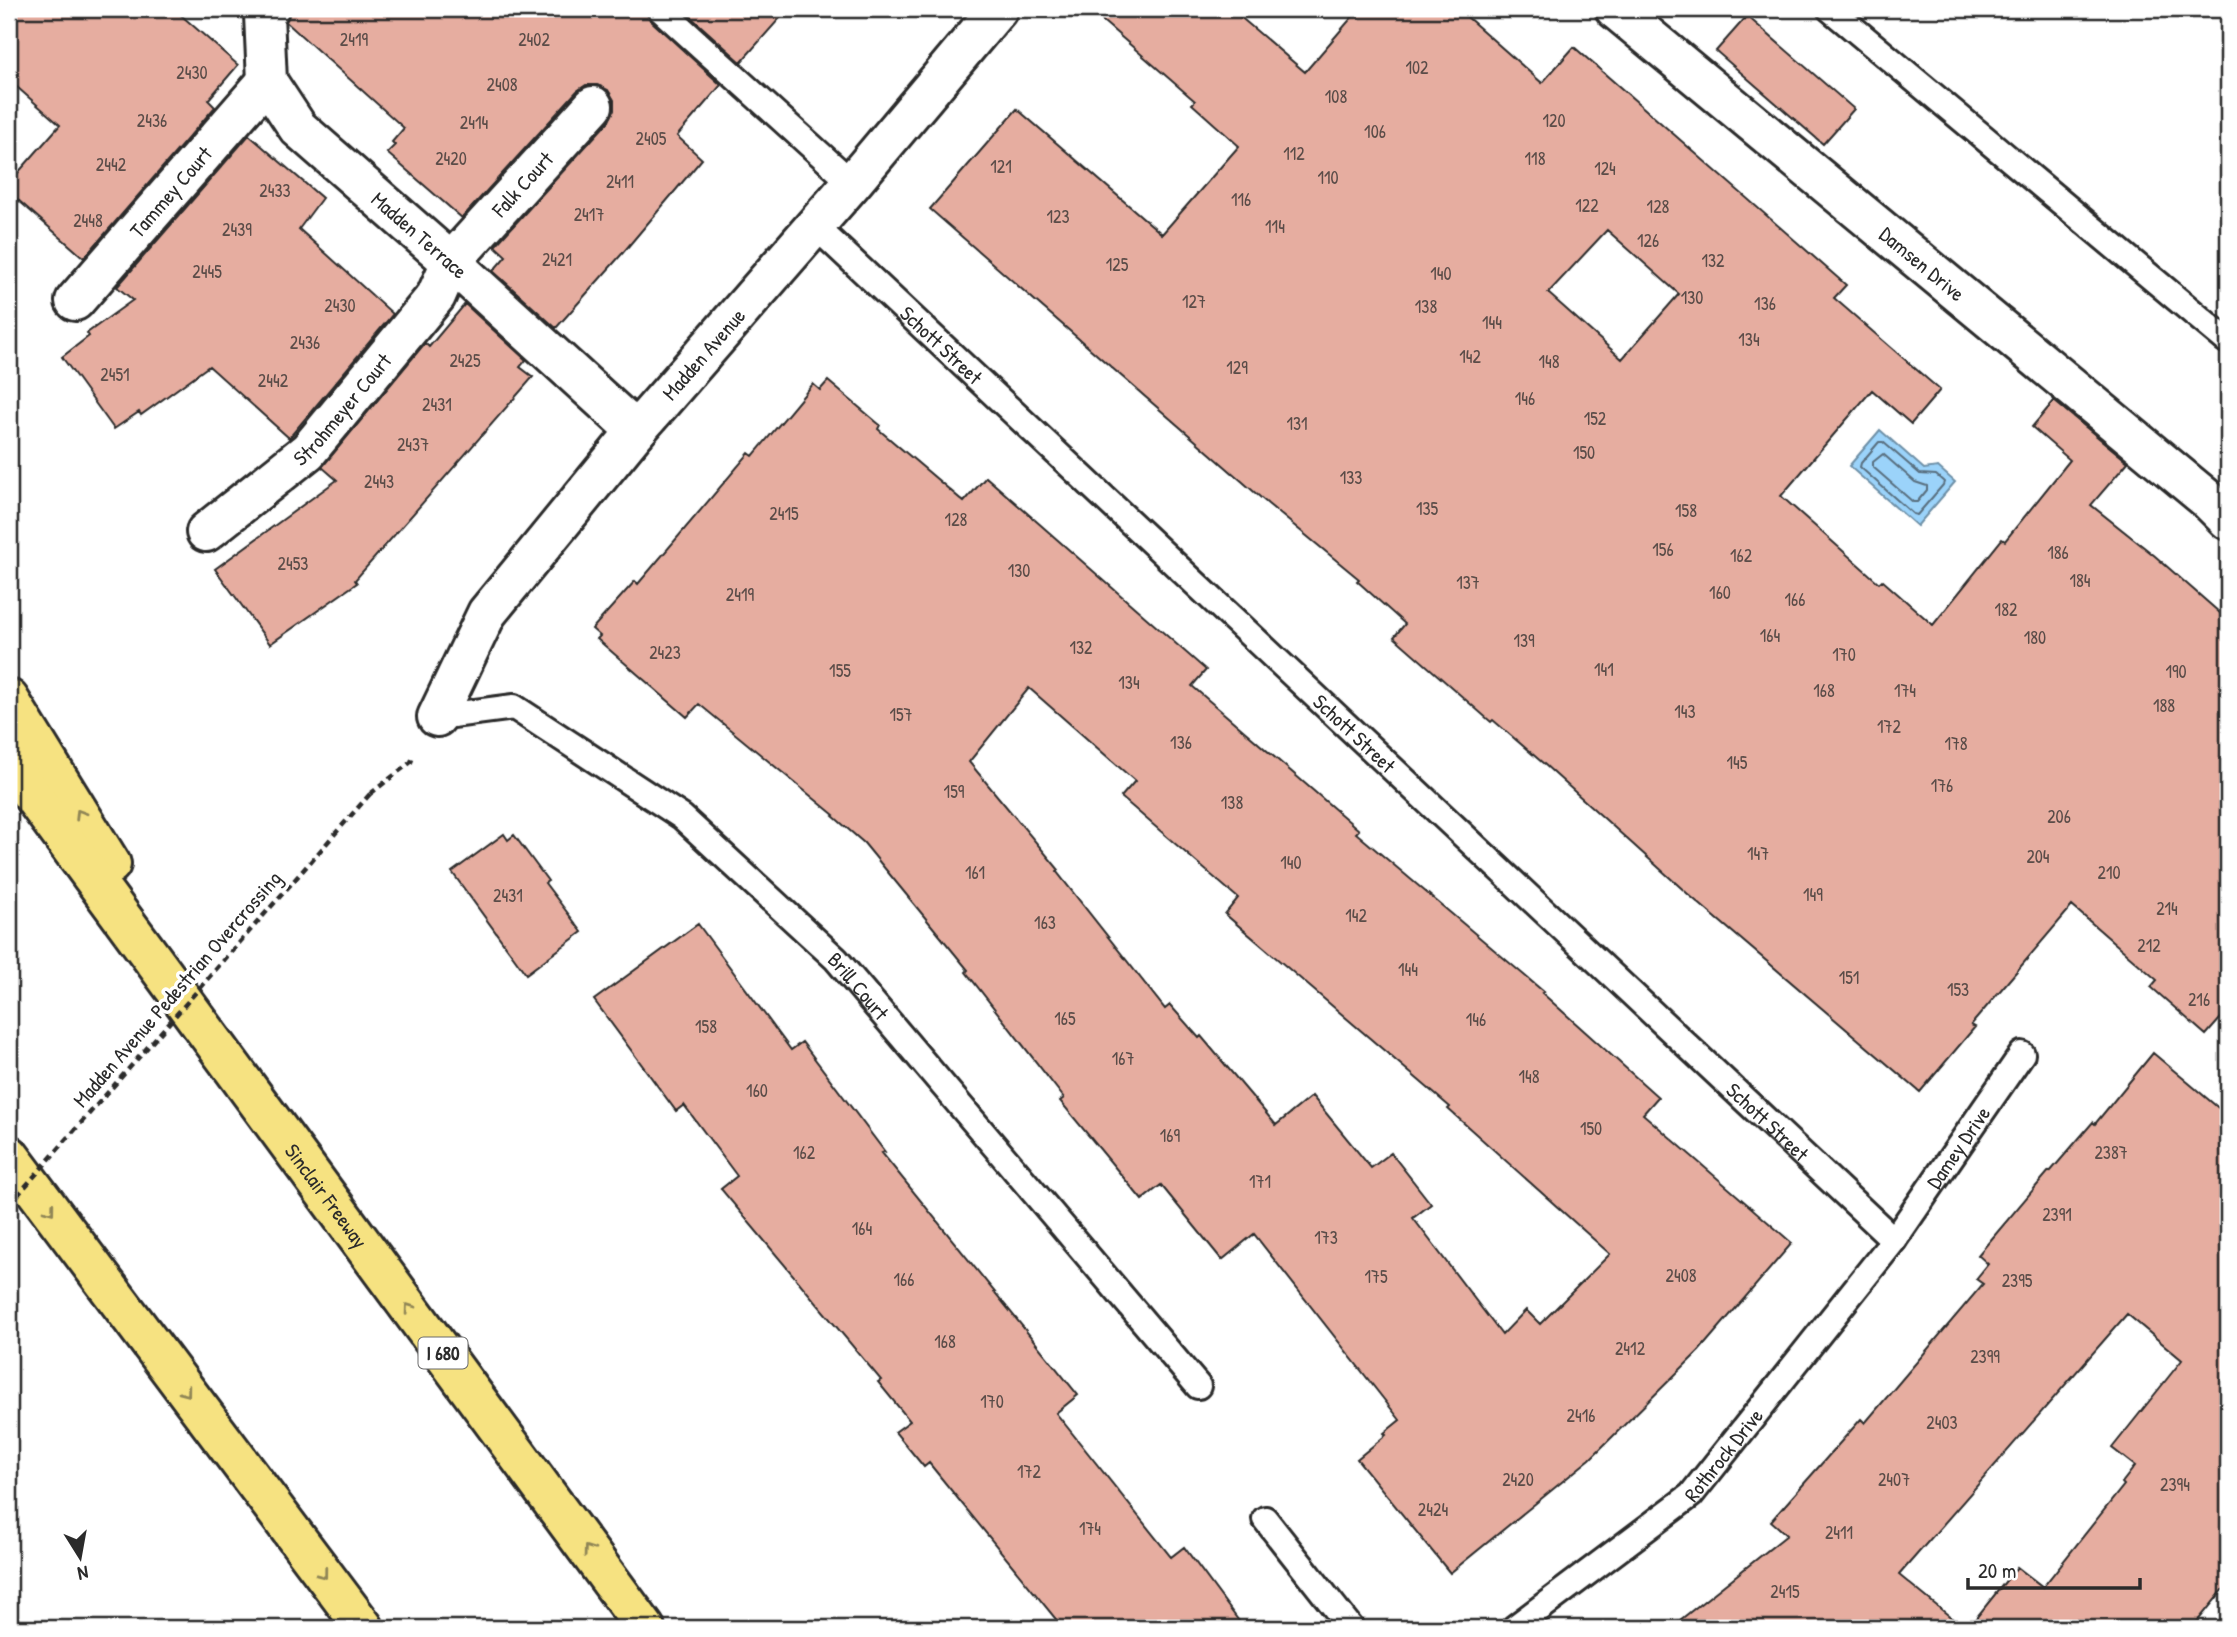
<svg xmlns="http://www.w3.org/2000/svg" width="2237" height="1637" font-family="'Patrick Hand',sans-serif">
  <rect width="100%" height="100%" fill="#fff"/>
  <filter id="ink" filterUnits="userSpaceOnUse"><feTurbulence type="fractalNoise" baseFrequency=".0143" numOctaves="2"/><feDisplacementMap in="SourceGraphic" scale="14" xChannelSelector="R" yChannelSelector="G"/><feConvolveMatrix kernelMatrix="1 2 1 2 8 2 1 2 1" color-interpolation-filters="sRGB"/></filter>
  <g filter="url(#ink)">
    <path fill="#9bd3fa" stroke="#6e90a7" stroke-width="2" d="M1880,430L1924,469L1938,467L1955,482L1917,526L1849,466Z"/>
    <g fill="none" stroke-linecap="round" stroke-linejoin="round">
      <path stroke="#586e7e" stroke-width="2" d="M1879,442H1883L1920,474L1936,475L1944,482L1943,485L1917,515L1913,514L1860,467L1861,463Z
        M1883,454L1915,482L1927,486V490L1917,502H1913L1873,467V462Z"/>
    </g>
    <path fill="#e6ada0" stroke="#2b2b2b" stroke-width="2" fill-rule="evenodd" d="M9,9H174L238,65L208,100L215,107L84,258L9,192V183L60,125L9,80Z
      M290,9H646L650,20L721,85L677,136L702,159L621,255L556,328L493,271L506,256L495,246L609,121L614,110V100L608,90L597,85H586L577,91L462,218L387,153L395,145L392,142L404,128L286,22Z
      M682,9H788L741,62Z
      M1089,9H1231L1305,72L1359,9H1458L1542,83L1574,47L1846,285L1834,298L1940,390L1911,424L1872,390L1781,496L1879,583L1882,580L1933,625L2002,539L2005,541L2070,460L2032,427L2054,401L2128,462L2091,505L2155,556L2228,620V1010L2206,1035L2151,987L2157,980L2072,906L1971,1025L1975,1027L1920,1092L1689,895L1544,764L1493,720L1491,722L1394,637L1405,624L1357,581L1359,579L1268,504L930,209L1017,109L1162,234L1239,146L1192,104L1195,101ZM1607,230L1679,294L1622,359L1548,293Z
      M1747,16L1854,109L1823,144L1716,51Z
      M249,135L322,198L299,229L393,314L289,438L209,366L141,415L139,412L114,429L62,357L89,336L87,333L133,300L117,287Z
      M465,304L526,360L520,367L533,377L355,580L357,583L270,644L215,569L337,480L322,467L425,343L429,347Z
      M828,381L880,425L878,429L964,502L986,477L1206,670L1192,686L1359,830L1356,833L1544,992L1542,993L1658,1097L1643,1114L1792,1243L1699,1351L1590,1459L1450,1573L1357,1459L1386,1435L1384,1433L1400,1420L1254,1234L1222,1260L1161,1185L1142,1200L1060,1101L1064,1098L966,972L968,970L864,843L833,816L834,815L699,704L687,717L597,639L600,636L592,629L635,581L638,584L749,453L753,456L813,384L820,390ZM1029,688L1135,781L1121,797L1238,898L1225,914L1450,1107L1448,1109L1610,1254L1540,1324L1526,1310L1502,1335L1413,1218L1431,1204L1391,1153L1371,1168L1312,1096L1276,1125L1201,1036L1199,1038L1170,1005L1165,1009L1057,872L1059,870L969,762Z
      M504,834L508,840L514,835L548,881L545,883L582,932L526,974L452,872Z
      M698,924L791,1050L802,1042L885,1152L882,1153L1078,1395L1056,1413L1171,1557L1184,1547L1244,1628H1063L929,1463L924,1467L895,1432L910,1421L878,1382L881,1380L721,1189L737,1176L684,1105L676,1111L594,1000Z
      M2153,1053L2228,1116V1584L2192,1628H1968L2017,1567L2043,1587L2124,1485L2122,1483L2135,1466L2112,1448L2182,1360L2127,1314L1899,1575L1964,1628H1670L1787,1535L1771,1521L1861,1419L1865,1423L1983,1284L1976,1279L1988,1264L1978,1255L2049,1171L2050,1172L2093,1122L2095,1124Z"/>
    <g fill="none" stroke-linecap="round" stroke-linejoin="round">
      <g stroke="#2b2b2b" stroke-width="30">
        <g id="lane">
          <path d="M660,9L852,183"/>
          <path d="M1830,9L2226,340L2228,337"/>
          <path id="s1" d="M814,225L1894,1240"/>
          <path id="s2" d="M437,717L514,707L682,817L836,959L1198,1386"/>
          <path d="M1265,1519L1351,1628"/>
          <path id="s3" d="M1514,1628L1691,1495L1894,1240L2022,1054"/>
        </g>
      </g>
      <g stroke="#2b2b2b" stroke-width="44">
        <g id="street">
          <path id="s4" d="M269,9L264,15L267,81L298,128L451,262L636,431"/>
          <path id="s5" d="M1615,9L2207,499L2228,520"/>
          <path id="s6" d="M75,301L267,81"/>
          <path id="s7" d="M206,532L308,451L436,296L451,262L593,106"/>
          <path id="s8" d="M437,717L487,613L636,431L852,183L998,9"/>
        </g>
      </g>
      <g stroke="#2b2b2b" stroke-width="44">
        <g id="highway">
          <path d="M9,699L111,864"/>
          <path id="s9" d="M9,764L645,1628"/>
          <path d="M9,1155L364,1628"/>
        </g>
      </g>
      <path stroke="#2b2b2b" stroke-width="4.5" stroke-dasharray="7 5" stroke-linecap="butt" d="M370,794L411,762L413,757"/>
      <use href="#lane" stroke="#fff" stroke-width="24"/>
      <use href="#street" stroke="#fff" stroke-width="38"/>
      <use href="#highway" stroke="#f6e281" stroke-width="38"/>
      <path stroke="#2b2b2b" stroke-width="4.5" stroke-dasharray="7 5" stroke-linecap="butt" d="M9,1205L370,794"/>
    </g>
    <defs><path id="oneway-chevron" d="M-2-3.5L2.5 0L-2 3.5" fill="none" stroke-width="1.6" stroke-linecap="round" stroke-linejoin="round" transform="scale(1.75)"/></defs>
    <g stroke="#908656">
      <use href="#oneway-chevron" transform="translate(80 814) rotate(-122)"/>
      <use href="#oneway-chevron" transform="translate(50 1210) rotate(53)"/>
      <use href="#oneway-chevron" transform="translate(409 1308) rotate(-126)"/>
      <use href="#oneway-chevron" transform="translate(186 1392) rotate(53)"/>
      <use href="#oneway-chevron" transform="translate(588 1550) rotate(-126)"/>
      <use href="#oneway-chevron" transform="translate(323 1574) rotate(53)"/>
    </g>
  </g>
  <g text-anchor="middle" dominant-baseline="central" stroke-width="7" stroke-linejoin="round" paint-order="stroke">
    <g font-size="18" fill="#5a4c48">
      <text x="354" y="39">2419</text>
      <text x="534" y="39">2402</text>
      <text x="1417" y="67">102</text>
      <text x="192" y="72">2430</text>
      <text x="502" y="84">2408</text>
      <text x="1336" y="96">108</text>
      <text x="152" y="120">2436</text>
      <text x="1554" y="120">120</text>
      <text x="474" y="122">2414</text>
      <text x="1375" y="131">106</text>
      <text x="651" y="138">2405</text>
      <text x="1294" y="153">112</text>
      <text x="451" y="158">2420</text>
      <text x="1535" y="158">118</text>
      <text x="111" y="164">2442</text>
      <text x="1001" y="166">121</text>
      <text x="1605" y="168">124</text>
      <text x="1328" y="177">110</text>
      <text x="620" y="181">2411</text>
      <text x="275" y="190">2433</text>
      <text x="1241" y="199">116</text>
      <text x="1587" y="205">122</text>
      <text x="1658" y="206">128</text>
      <text x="589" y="214">2417</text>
      <text x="1058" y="216">123</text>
      <text x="88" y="220">2448</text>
      <text x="1275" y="226">114</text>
      <text x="237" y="229">2439</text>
      <text x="1648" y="240">126</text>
      <text x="557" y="259">2421</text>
      <text x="1713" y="260">132</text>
      <text x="1117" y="264">125</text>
      <text x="207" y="271">2445</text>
      <text x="1441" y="273">140</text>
      <text x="1692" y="297">130</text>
      <text x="1194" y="301">127</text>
      <text x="1765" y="303">136</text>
      <text x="340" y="305">2430</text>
      <text x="1426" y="306">138</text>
      <text x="1492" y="322">144</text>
      <text x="1749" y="339">134</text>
      <text x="305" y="342">2436</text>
      <text x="1470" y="356">142</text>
      <text x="465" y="360">2425</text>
      <text x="1549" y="361">148</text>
      <text x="1237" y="367">129</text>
      <text x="115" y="374">2451</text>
      <text x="273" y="380">2442</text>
      <text x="1525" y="398">146</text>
      <text x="437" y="404">2431</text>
      <text x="1595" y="418">152</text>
      <text x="1297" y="423">131</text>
      <text x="413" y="444">2437</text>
      <text x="1584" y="452">150</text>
      <text x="1351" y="477">133</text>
      <text x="379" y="481">2443</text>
      <text x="1427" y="508">135</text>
      <text x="1686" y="510">158</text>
      <text x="784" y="513">2415</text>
      <text x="956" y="519">128</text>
      <text x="1663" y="549">156</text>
      <text x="2058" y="552">186</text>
      <text x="1741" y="555">162</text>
      <text x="293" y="563">2453</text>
      <text x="1019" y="570">130</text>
      <text x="2080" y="580">184</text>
      <text x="1468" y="582">137</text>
      <text x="1720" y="592">160</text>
      <text x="740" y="594">2419</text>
      <text x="1795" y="599">166</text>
      <text x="2006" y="609">182</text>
      <text x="1770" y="635">164</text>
      <text x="2035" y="637">180</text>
      <text x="1524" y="640">139</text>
      <text x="1081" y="647">132</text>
      <text x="665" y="652">2423</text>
      <text x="1844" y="654">170</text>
      <text x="1604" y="669">141</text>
      <text x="840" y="670">155</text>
      <text x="2176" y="671">190</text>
      <text x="1129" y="682">134</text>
      <text x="1824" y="690">168</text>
      <text x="1905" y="690">174</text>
      <text x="2164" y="705">188</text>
      <text x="1685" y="711">143</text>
      <text x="901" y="714">157</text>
      <text x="1889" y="726">172</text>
      <text x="1181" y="742">136</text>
      <text x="1956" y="743">178</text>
      <text x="1737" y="762">145</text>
      <text x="1942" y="785">176</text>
      <text x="954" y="791">159</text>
      <text x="1232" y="802">138</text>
      <text x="2059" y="816">206</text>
      <text x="1758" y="853">147</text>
      <text x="2038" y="856">204</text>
      <text x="1291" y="862">140</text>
      <text x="975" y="872">161</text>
      <text x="2109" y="872">210</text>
      <text x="1813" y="894">149</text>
      <text x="508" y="895">2431</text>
      <text x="2167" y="908">214</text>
      <text x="1356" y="915">142</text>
      <text x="1045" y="922">163</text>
      <text x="2149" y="945">212</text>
      <text x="1408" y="969">144</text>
      <text x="1849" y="977">151</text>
      <text x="1958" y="989">153</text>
      <text x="2199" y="999">216</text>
      <text x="1065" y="1018">165</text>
      <text x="1476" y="1019">146</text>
      <text x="706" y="1026">158</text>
      <text x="1123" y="1058">167</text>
      <text x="1529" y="1076">148</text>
      <text x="757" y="1090">160</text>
      <text x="1591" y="1128">150</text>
      <text x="1170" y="1135">169</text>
      <text x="804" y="1152">162</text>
      <text x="2111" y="1152">2387</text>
      <text x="1260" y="1181">171</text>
      <text x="2057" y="1214">2391</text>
      <text x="862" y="1228">164</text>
      <text x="1326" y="1237">173</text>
      <text x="1681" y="1275">2408</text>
      <text x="1376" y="1276">175</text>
      <text x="904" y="1279">166</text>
      <text x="2017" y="1280">2395</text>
      <text x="945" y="1341">168</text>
      <text x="1630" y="1348">2412</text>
      <text x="1985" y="1356">2399</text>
      <text x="992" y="1401">170</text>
      <text x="1581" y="1415">2416</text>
      <text x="1942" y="1422">2403</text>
      <text x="1029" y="1471">172</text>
      <text x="1518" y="1479">2420</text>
      <text x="1894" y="1479">2407</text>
      <text x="2175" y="1484">2394</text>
      <text x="1433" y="1509">2424</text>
      <text x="1090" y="1528">174</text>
      <text x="1839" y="1532">2411</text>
      <text x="1785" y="1591">2415</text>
    </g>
    <rect fill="#fff" stroke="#6b6b6b" stroke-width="2" x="418.5" y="1337.5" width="49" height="31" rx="5"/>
    <g font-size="19" font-weight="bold" fill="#2b2b2b">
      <text x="443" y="1353">I 680</text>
    </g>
    <g font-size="21" fill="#2b2b2b" stroke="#fff">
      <text stroke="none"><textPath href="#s7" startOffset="474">Falk Court</textPath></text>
      <text stroke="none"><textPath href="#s6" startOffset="145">Tammey Court</textPath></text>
      <text stroke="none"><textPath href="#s4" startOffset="292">Madden Terrace</textPath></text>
      <text stroke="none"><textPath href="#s5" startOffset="399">Damsen Drive</textPath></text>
      <text stroke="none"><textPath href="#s1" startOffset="175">Schott Street</textPath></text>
      <text stroke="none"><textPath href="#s8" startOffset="453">Madden Avenue</textPath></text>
      <text stroke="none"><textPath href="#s7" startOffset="184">Strohmeyer Court</textPath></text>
      <text stroke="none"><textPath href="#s1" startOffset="742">Schott Street</textPath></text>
      <text stroke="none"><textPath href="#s2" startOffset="523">Brill Court</textPath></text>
      <text transform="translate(177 989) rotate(-49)">Madden Avenue Pedestrian Overcrossing</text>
      <text stroke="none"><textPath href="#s1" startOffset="1309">Schott Street</textPath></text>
      <text stroke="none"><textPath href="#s3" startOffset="660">Damey Drive</textPath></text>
      <text stroke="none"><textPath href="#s9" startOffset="536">Sinclair Freeway</textPath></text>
      <text stroke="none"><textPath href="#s3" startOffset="273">Rothrock Drive</textPath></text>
    </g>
  </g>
  <rect width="2237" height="1637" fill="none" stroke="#fff" stroke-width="35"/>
  <rect x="18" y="18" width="2202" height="1602" fill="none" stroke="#2b2b2b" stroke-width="2.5" filter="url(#ink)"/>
  <g transform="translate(80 1557) rotate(169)" stroke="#ffffff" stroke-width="5" paint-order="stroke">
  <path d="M0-5L12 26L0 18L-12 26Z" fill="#2b2b2b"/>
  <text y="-10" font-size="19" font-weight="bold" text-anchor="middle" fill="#2b2b2b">N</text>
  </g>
  <path d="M1968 1578v10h172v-10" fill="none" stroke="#2b2b2b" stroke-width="3.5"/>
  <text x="1978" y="1578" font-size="21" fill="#2b2b2b" stroke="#ffffff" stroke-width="5" paint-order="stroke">20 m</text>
</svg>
